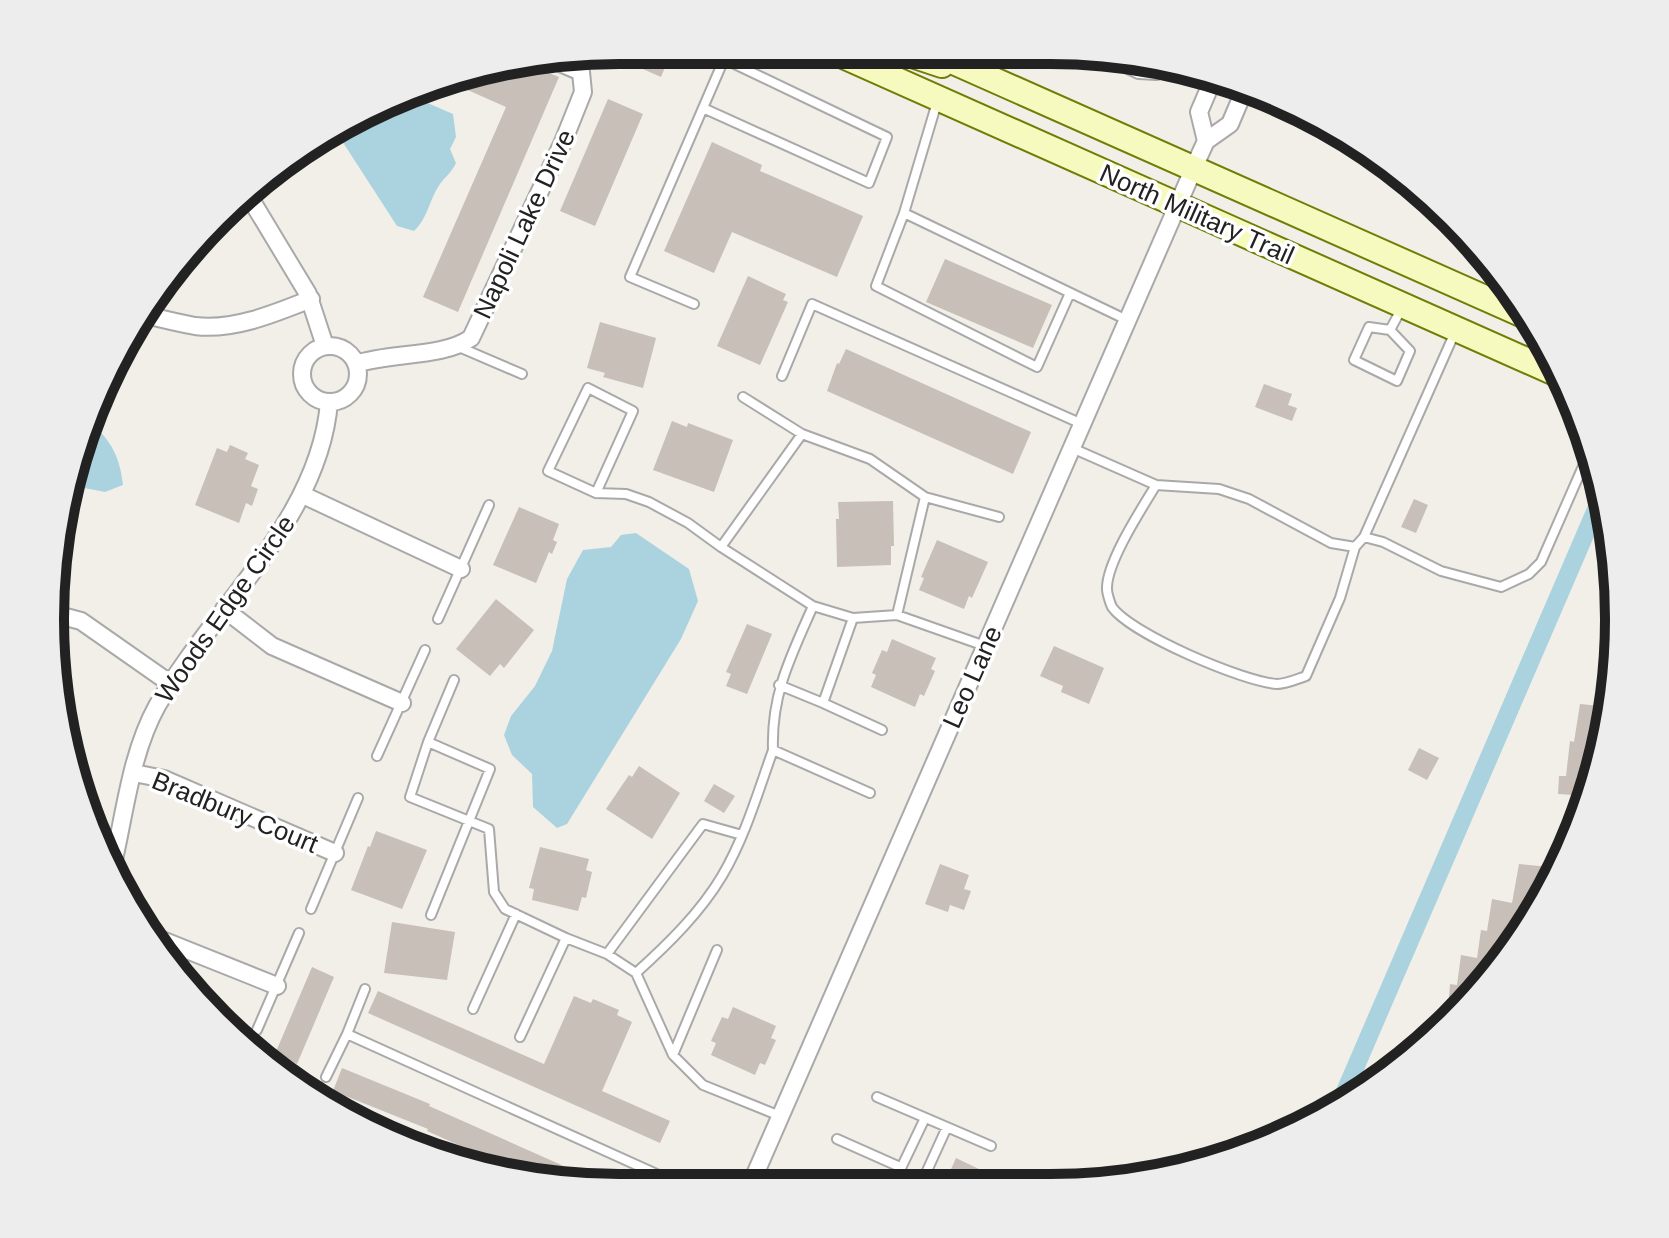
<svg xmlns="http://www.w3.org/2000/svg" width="1669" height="1238" font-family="Helvetica,sans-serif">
  <rect width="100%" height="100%" fill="#f2efe9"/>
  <path fill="#aad3df" d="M409,95L453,114L456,137L450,149L456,163C452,172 445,177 440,184C429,200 428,218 414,231L397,226L333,127Z
    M90,422C111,440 120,457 123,485L105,492L69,485Z
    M636,533L689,569L698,601L681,639L567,824L557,828L533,807L532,774L512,755L504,735L511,716L535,686L552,651L567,579L583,550L611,547L621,535Z"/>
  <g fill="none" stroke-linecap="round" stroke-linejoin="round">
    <path stroke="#aad3df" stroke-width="18" d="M1340,1103L1603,493"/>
  </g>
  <path fill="#c7bfb8" d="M619,50H672L661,77L604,52Z
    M524,63L559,77L458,312L423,297L506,107L445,80L471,70Z
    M608,99L643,114L595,226L560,211Z
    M712,142L762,165L760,171L863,216L837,277L732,232L714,273L664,251Z
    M1358,142L1366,146L1388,169L1353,154Z
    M945,259L1052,305L1033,348L926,302Z
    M748,276L786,294L783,300L788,302L760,365L717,346Z
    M600,322L656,338L643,388L603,377L605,373L587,368Z
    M846,349L1031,432L1013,474L827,391L837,363L839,364Z
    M1264,384L1292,394L1288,405L1297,408L1292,421L1255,407Z
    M672,421L687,427L688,423L733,440L714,492L653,470Z
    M230,445L248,453L245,459L259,465L251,486L258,489L252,506L246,503L239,523L195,505L217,448L227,452Z
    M1414,499L1428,505L1416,533L1401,527Z
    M893,501L894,546H891V565L837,567L836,519H839L838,502Z
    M519,507L559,524L553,540L557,542L552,554L549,552L536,583L493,565Z
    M937,540L988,562L972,598L969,596L964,609L919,590L924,578L921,577Z
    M496,599L534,630L504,668L500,664L490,676L456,649Z
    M747,624L772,634L747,694L726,686L731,674L726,672Z
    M892,639L936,658L931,669L935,671L924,696L920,694L915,707L871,687L876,675L872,673L882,650L887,652Z
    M1054,646L1104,668L1089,704L1061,692L1063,686L1040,676Z
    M1580,704L1611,707L1590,796L1558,794L1559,776H1566L1570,741L1574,742Z
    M1419,748L1439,758L1427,780L1408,770Z
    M639,766L680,793L652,839L606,809L629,775L632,777Z
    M714,784L735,796L724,813L704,801Z
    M376,831L427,850L402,909L351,890L368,846L370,847Z
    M540,847L589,859L586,870L592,872L586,898L582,897L578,911L532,900L534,889L529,888Z
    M940,864L969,875L964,889L971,891L964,910L950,905L948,912L925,904Z
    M1519,864L1559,868L1552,883L1545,882L1541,906L1477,994L1447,1023L1450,984L1457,985L1461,955L1477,958L1481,930L1487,931L1492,899L1512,903Z
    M392,922L455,932L447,980L384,973Z
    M312,967L334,977L297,1064L275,1054Z
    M378,991L544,1064L574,996L591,1003L593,999L619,1010L617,1015L632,1022L602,1091L670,1121L660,1143L368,1013Z
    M733,1007L776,1026L771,1038L776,1040L765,1065L760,1063L755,1075L711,1055L716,1043L711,1041L722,1017L728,1019Z
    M342,1068L430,1104L429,1106L611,1187H581L535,1179L427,1131L428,1129L333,1091Z
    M956,1158L981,1170L974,1184H959L947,1178Z"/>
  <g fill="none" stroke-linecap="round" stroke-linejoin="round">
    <g stroke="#a9a9a9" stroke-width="12">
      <path id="service" d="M938,99L904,213L1127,320
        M703,108L869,183L887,137L724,59
        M904,213L876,286L1037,367L1070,293
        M694,304L630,277L728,50
        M1390,330L1410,351L1397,381L1354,360L1369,327L1390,330L1403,306
        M459,347L522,374
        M782,376L812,304L1082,424
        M743,397L802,434L870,459L925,497
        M802,434L721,547L813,606L853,618L897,615
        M1072,448L1156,485L1219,489L1249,499L1331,543L1355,547L1364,537L1456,330
        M1156,485C1142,508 1106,563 1107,589C1107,593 1110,603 1112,607C1131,634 1244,682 1277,684C1286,684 1297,679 1306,676L1340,598L1355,547
        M596,493L633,411L588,388L548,471L596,493L626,494L649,502L688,523L721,547
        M1364,537L1383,542L1441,571L1501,587L1529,574L1541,562L1591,448
        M813,606C791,656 771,694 773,750L870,793
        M853,618L823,703L882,730
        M438,619L489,505
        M985,646L897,615L925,497L999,517
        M454,680L428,742L410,797L489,829L494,892L505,909L566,938
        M779,685L823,703
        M428,742L490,769L431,915
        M377,756L425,650
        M311,909L358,798
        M717,950L673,1055L636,973C668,944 700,913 722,876C745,837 758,792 773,750
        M607,954L703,824L742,835
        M365,989L347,1034L683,1186
        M473,1009L516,914
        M257,1030L299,933
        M520,1037L566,938L607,954L636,973
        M673,1055L703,1085L780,1116
        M326,1077L347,1034
        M877,1097L991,1146
        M837,1139L900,1167
        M755,1175L781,1185
        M921,1184L947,1127
        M893,1185L925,1118"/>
    </g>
    <g stroke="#a9a9a9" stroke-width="20">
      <path id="minor" d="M1105,54L1139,70L1156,71L1160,63
        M1206,141L1199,112L1214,77
        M247,193L308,294L325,346
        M146,315C162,319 179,323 195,326C233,331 276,313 311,299
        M302 374a28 28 0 1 1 56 0a28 28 0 1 1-56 0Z
        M356,364C391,352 442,358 471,338L563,142L583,92L581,72L551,59
        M303,495L461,569
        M224,609L272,646L402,703
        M54,617H66L81,621L171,684
        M134,773L164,779L335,853
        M113,864C125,812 131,753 157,706C213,608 320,518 329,402
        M152,936L277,986
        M750,1186L1200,154L1206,141L1230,124L1244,91"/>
    </g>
    <g stroke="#707d05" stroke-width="28">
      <path id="secondary" d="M832,51L1564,377
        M900,51L942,65
        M929,51L1530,318"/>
    </g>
    <path stroke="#fa8072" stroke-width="3" stroke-dasharray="4 4" stroke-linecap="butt" d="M792,50L813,60"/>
    <use href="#service" stroke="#fff" stroke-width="8"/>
    <use href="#minor" stroke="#fff" stroke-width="16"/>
    <use href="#secondary" stroke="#f7fabf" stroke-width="24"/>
  </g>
  <g text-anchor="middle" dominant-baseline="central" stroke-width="7" stroke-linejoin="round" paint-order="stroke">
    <g font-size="26" fill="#222" stroke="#fff">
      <text transform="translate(1197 214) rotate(24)">North Military Trail</text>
      <text transform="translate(524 224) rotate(-65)">Napoli Lake Drive</text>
      <text transform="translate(225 609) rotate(-55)">Woods Edge Circle</text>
      <text transform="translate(972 677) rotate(-66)">Leo Lane</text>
      <text transform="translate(235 812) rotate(22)">Bradbury Court</text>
    </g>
  </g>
  <path d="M0 0H1669V1238H0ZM619 64H1050A555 555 0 0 1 1605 619V619A555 555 0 0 1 1050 1174H619A555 555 0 0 1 64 619V619A555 555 0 0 1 619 64Z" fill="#ededed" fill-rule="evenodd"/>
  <path fill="none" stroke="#222" stroke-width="10" d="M619 64H1050A555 555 0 0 1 1605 619V619A555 555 0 0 1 1050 1174H619A555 555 0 0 1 64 619V619A555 555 0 0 1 619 64Z"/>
</svg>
